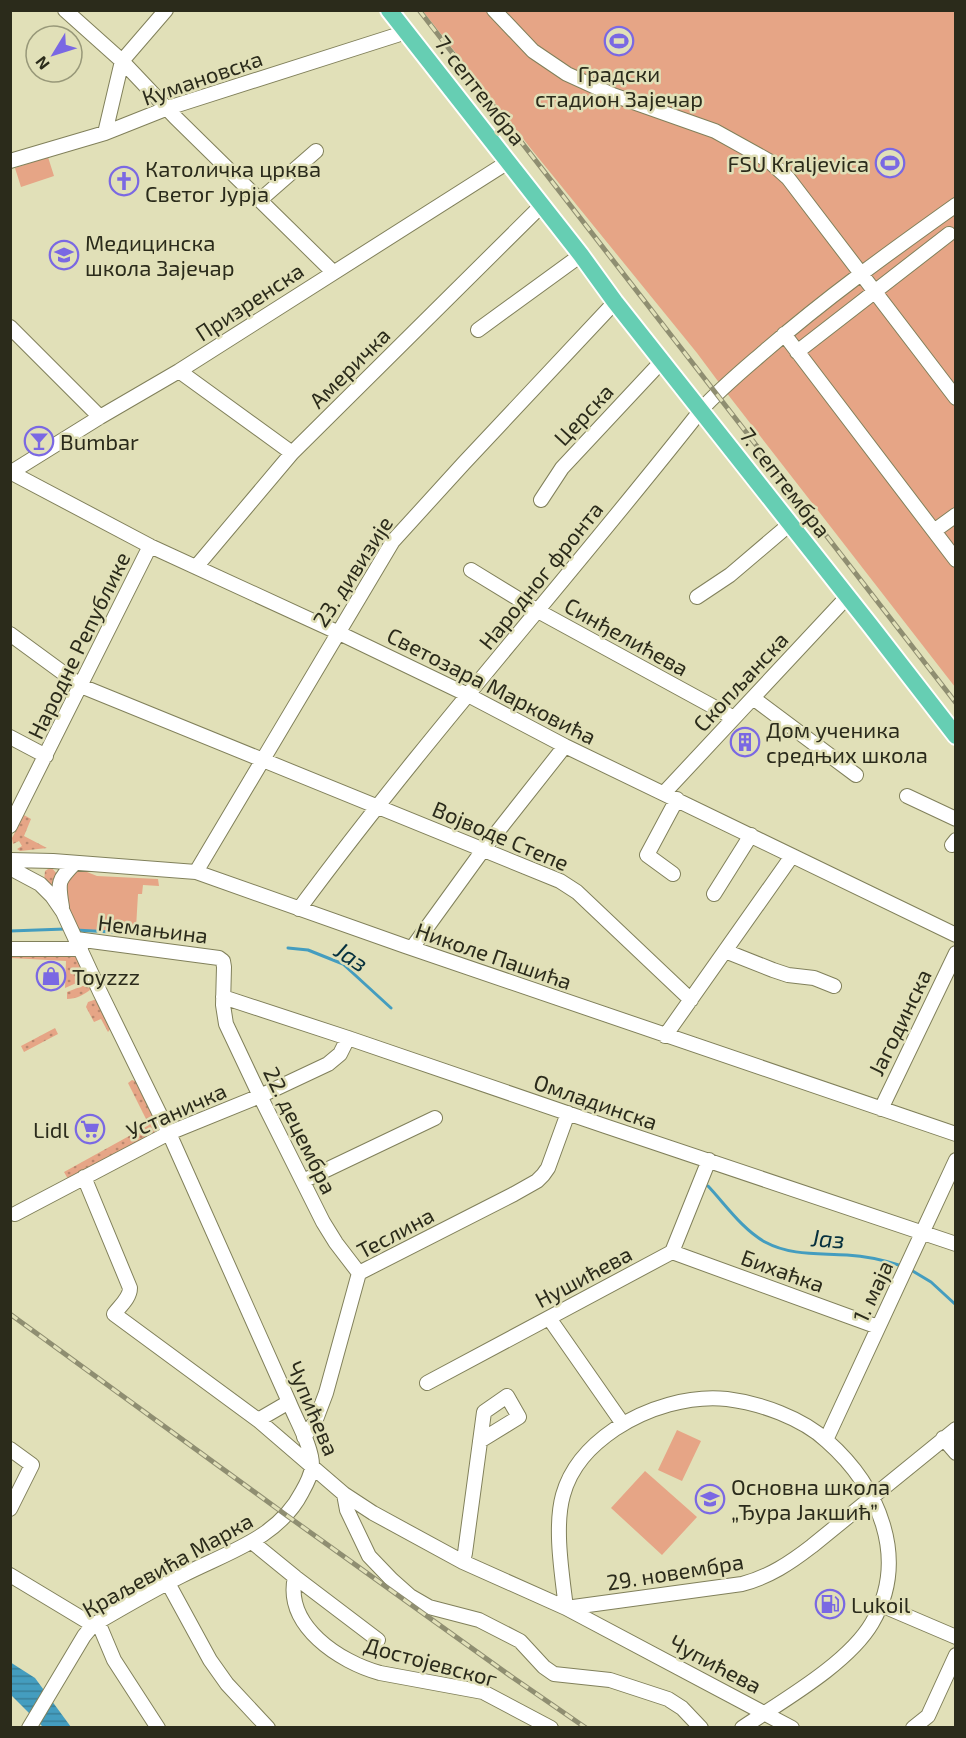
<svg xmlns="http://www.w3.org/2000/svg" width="966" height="1738" font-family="'Exo 2',sans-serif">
  <defs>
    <pattern id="grass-dots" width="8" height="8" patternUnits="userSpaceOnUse" patternTransform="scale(1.5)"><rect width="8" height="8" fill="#e6a586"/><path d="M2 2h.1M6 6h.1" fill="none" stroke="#bb876d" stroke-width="1.8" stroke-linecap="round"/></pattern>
    <pattern id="water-rules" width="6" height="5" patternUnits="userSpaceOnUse" patternTransform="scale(1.5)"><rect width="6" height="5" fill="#449dbf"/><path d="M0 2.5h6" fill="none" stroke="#39809a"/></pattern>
  </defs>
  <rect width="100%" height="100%" fill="#e1e0b8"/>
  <path fill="url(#grass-dots)" d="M24,815L31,819L24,836L47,848L20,851L17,849L22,846L19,841L13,844L12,838Z
    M51,867L57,874L56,892L44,881L45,871Z
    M10,953L77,954L88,978L65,988L66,961L11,958Z
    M90,983L91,989C84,995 76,999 67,999V992Z
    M97,999L111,1028L108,1032L101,1019L94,1022L86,1007L88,1002Z
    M55,1028L58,1034L24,1052L21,1046Z
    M132,1080L137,1082L159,1126L157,1132L68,1179L64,1172L149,1125L128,1083Z"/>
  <path fill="#e6a586" d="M423,11H955V687L726,392L697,353L532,150Z
    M48,157L54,176L21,187L15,168Z
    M82,870L97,876L158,879L159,886L143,885L142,894H138L136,928L115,925L114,930L78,931C69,914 57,895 70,878C74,873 76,872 82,870Z
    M677,1430L701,1441L682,1481L658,1470Z
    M645,1471L697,1517L662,1555L611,1508Z"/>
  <path fill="url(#water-rules)" d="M10,1662L35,1678L71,1727H43L11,1695Z"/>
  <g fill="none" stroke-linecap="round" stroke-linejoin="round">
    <path stroke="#449dbf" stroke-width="3" d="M75,930L112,932
      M10,931L65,929
      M288,948L308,950L343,964L391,1008
      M708,1186C725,1204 742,1229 765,1242C791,1256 819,1253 847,1255C866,1256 884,1260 902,1266
      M911,1270L931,1282L956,1305"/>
    <g stroke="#81805b" stroke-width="16">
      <path id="minor" d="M65,10L122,61L175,117L333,272
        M494,10L533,51L567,74L613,95L715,131L769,161L788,178L956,398
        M105,133L122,61L166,10
        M10,161L105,133L168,108L397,35L405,30
        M260,200L316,151
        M10,327L100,417
        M478,330L581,255
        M784,334L956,560
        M797,352L949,234
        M179,371L292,453
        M10,472L150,546L337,632L468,695L565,746L956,935
        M10,473L100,417L179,371L508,162
        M541,500L562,468L662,361
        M934,531L956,515
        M196,567L292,453L542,205
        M471,570L538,611L734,718
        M697,597L730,575L790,524
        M10,634L81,686L560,881L577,892L691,1000
        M753,698L856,775
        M10,737L46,756
        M664,793L847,597
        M907,796L956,819
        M10,826L150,546
        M952,845L956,840
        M10,860L53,861L196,872L405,946L956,1134
        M10,868L40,884L52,896L63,912L100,992L169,1133L289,1402C296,1420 313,1448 312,1467C311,1475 306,1485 302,1492C278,1539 225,1553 181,1576C151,1591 122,1608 93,1625L84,1636L29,1728
        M196,872L393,541L464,463L615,302
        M673,874L647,855L677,799
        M714,894L751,835
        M62,907C58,882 57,881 75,863
        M299,909C426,737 569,578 701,410C721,388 743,370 765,351C826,298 890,252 956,205
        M76,939L219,958L223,961L224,967L223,1005L226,1024L260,1096L323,1222L336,1243L359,1273
        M412,948L483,850L565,746
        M10,949H81
        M725,951L773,970L788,975L814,978L834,986
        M223,997L348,1038L605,1126L956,1244
        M665,1036L792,856
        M881,1109L956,953
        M84,1177L130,1288C130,1298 120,1306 114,1314L258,1420L344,1494L373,1513L463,1562L566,1608L792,1728
        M303,1181L435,1118
        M15,1214L169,1133L260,1096L328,1064L340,1054L348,1038
        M672,1252L878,1327
        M549,1318L623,1424
        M427,1383L672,1252L709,1160
        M258,1420L289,1402
        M304,1437L315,1422L326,1393L359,1273L514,1194L537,1181L543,1175L548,1168L568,1113
        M943,1438L956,1453
        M826,1440L956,1160
        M10,1449L32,1465L10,1509
        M344,1494L347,1510L369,1556L392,1580L410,1596L429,1607L479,1620L520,1641L544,1667L554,1674L610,1680L668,1699L682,1708L701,1728
        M252,1542L295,1577C284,1626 340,1662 380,1673L483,1692L551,1728
        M463,1562L465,1553L484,1412L507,1396L519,1417L480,1441
        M10,1575L93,1625
        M295,1577L378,1640
        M168,1583L210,1660L227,1684L268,1728
        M881,1605L956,1637
        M566,1608C562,1574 554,1527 563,1495C571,1466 590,1446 615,1429C647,1408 689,1395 727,1399C760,1403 802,1418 827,1441C878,1486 910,1558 872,1623C848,1664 782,1701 742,1728
        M566,1608L742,1584C769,1577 790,1563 812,1546L956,1429
        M98,1622L114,1660L158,1728
        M913,1728L928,1716L956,1655"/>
    </g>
    <g stroke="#fff" stroke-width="20">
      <path id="major" d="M389,10L581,255L615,302L870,625L956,736"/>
    </g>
    <use href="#minor" stroke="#fff" stroke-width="14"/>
    <use href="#major" stroke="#66ceb3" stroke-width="16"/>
    <g stroke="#8f8e71" stroke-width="5">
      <path id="rail" d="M419,10L956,703
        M10,1314L286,1515L512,1677L586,1728"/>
    </g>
    <use href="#rail" stroke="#e1e0b8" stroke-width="3" stroke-dasharray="9" stroke-linecap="butt"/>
  </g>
  <defs>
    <g id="stadium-ring" transform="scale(1.5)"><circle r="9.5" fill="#e1e0b8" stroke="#7a68e3" stroke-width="1.5"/><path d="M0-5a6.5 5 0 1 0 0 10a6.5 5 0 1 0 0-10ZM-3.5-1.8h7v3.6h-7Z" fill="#7a68e3"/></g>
    <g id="church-ring" transform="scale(1.5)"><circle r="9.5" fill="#e1e0b8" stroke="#7a68e3" stroke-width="1.5"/><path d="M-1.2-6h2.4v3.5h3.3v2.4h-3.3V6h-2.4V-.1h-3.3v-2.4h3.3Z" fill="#7a68e3"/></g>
    <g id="school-ring" transform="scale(1.5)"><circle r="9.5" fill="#e1e0b8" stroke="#7a68e3" stroke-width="1.5"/><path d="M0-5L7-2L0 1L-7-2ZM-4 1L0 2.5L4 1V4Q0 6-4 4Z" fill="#7a68e3"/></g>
    <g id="bar-ring" transform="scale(1.5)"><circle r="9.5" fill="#e1e0b8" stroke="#7a68e3" stroke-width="1.5"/><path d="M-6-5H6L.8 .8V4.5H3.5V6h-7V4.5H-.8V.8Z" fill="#7a68e3"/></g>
    <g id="building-ring" transform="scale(1.5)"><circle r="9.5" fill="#e1e0b8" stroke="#7a68e3" stroke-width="1.5"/><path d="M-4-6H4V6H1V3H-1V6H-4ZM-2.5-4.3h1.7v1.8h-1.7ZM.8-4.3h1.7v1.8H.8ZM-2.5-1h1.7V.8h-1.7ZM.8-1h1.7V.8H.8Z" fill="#7a68e3"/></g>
    <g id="shop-ring" transform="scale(1.5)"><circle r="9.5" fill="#e1e0b8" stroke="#7a68e3" stroke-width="1.5"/><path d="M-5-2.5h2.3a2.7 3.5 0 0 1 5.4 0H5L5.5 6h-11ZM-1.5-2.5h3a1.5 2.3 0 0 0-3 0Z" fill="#7a68e3"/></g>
    <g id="supermarket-ring" transform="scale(1.5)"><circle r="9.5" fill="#e1e0b8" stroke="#7a68e3" stroke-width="1.5"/><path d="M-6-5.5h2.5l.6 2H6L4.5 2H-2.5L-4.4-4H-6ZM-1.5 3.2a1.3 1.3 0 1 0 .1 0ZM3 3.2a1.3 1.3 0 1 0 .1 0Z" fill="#7a68e3"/></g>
    <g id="fuel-ring" transform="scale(1.5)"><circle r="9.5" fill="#e1e0b8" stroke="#7a68e3" stroke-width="1.5"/><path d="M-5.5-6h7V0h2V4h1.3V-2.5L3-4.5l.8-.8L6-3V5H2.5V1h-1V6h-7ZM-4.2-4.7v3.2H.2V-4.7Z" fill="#7a68e3"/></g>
  </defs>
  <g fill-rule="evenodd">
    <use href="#stadium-ring" x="619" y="41"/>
    <use href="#stadium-ring" x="890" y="163"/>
    <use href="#church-ring" x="124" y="181"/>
    <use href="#school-ring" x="64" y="255"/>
    <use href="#bar-ring" x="39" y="441"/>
    <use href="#building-ring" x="745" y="742"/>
    <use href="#shop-ring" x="51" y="976"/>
    <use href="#supermarket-ring" x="90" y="1129"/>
    <use href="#school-ring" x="710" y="1499"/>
    <use href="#fuel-ring" x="830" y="1604"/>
  </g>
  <g text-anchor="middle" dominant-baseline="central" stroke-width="5" stroke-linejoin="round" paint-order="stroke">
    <g font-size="22" fill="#2b2b1b" stroke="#e1e0b8" text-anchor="start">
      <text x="619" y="73" text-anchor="middle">Градски<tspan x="619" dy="25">стадион Зајечар</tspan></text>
      <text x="869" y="163" text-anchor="end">FSU Kraljevica</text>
      <text x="145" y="168">Католичка црква<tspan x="145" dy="25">Светог Јурја</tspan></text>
      <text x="85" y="242">Медицинска<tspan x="85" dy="25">школа Зајечар</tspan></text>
      <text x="60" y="441">Bumbar</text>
      <text x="766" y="729">Дом ученика<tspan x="766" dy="25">средњих школа</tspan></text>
      <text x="72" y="976">Toyzzz</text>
      <text x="69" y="1129" text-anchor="end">Lidl</text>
      <text x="731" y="1486">Основна школа<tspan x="731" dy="25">„Ђура Јакшић”</tspan></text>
      <text x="851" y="1604">Lukoil</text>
    </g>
    <g font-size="22" fill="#2b2b1b" stroke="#e1e0b8">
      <text transform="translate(202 77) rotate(-19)">Кумановска</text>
      <text transform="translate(481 90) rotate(52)">7. септембра</text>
      <text transform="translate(249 301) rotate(-33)">Призренска</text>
      <text transform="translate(349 367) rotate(-45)">Америчка</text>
      <text transform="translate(583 414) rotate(-47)">Церска</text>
      <text transform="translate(786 482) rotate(52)">7. септембра</text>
      <text transform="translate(352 571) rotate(-57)">23. дивизије</text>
      <text transform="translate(540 575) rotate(-51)">Народног фронта</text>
      <text transform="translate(627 636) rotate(29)">Синђелићева</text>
      <text transform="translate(78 645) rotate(-64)">Народне Републике</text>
      <text transform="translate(740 681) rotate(-47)">Скопљанска</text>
      <text transform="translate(492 685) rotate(27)">Светозара Марковића</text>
      <text transform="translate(501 835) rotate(23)">Војводе Степе</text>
      <text transform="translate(153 928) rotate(7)">Немањина</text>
      <text transform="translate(494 955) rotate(19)">Николе Пашића</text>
      <text transform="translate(899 1022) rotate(-64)">Јагодинска</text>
      <text transform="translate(596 1101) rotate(19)">Омладинска</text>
      <text transform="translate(176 1110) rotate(-24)">Устаничка</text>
      <text transform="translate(301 1130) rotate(64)">22. децембра</text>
      <text transform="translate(395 1232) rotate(-28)">Теслина</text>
      <text transform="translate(783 1270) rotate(20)">Бихаћка</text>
      <text transform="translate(583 1276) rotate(-28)">Нушићева</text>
      <text transform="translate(872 1291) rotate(-65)">1. маја</text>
      <text transform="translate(314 1408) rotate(67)">Чупићева</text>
      <text transform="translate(167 1564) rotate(-29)">Краљевића Марка</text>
      <text transform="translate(675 1571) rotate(-9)">29. новембра</text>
      <text transform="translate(431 1661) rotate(15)">Достојевског</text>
      <text transform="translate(716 1663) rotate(28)">Чупићева</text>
    </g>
    <g font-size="24" font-style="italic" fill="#05303e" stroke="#e1e0b8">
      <text transform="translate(352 956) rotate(33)">Јаз</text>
      <text transform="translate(828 1238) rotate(4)">Јаз</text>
    </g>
  </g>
  <rect width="966" height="1738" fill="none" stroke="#2b2b1b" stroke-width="24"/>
  <g transform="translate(54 54) rotate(232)"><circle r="28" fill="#e1e0b8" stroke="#989879" stroke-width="1.5"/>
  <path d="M0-4.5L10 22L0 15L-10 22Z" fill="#7a68e3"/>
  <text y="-9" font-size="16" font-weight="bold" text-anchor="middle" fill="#2b2b1b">N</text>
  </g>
</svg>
